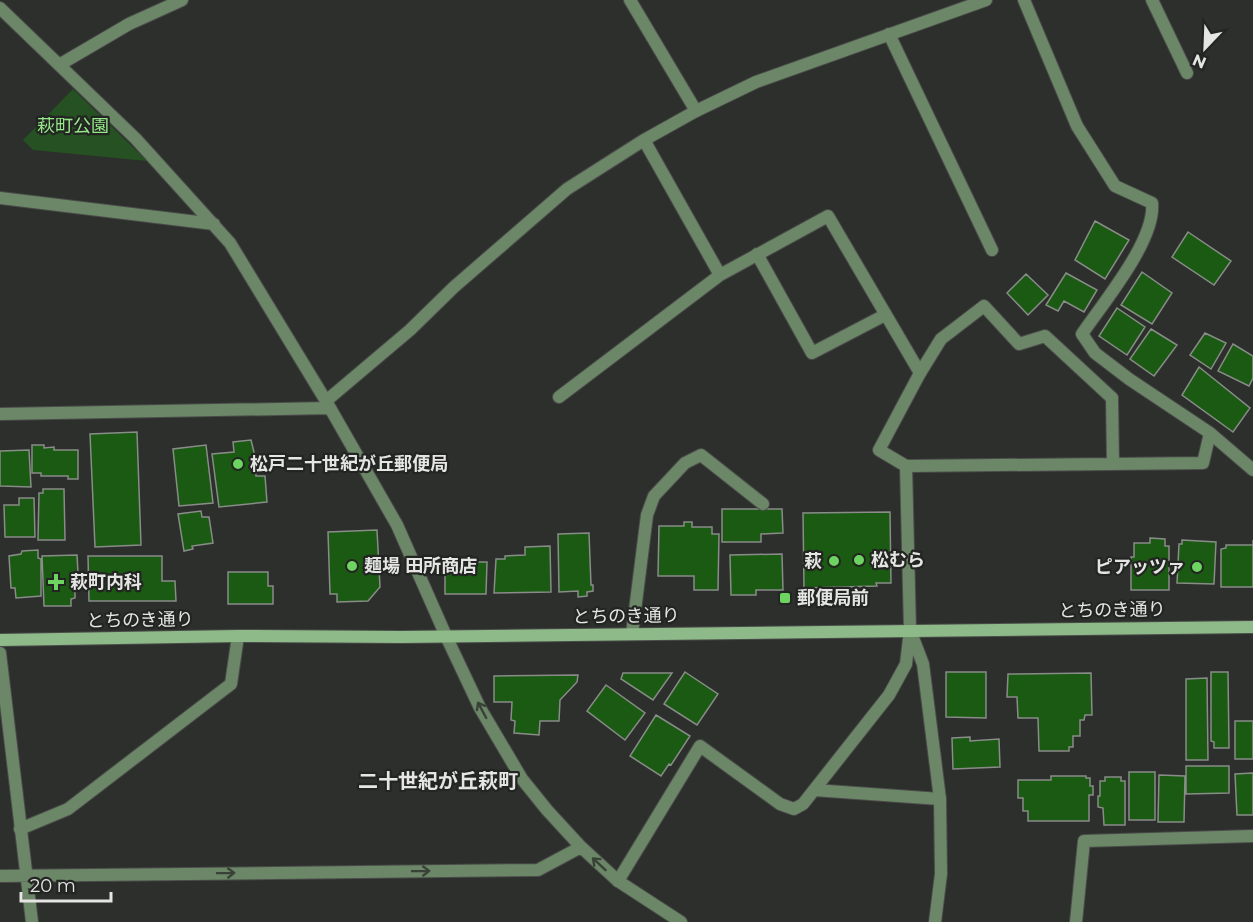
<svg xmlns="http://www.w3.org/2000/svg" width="1253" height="922" font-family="Montserrat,'Noto Sans JP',sans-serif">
  <rect width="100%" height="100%" fill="#2c2f2c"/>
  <path fill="#265122" d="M73,89L147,161L33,150L23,140Z"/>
  <path fill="#1a5a12" stroke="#898c88" stroke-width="1.5" d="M1095,221L1129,240L1105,279L1075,260Z
    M1188,232L1231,261L1214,285L1172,257Z
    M1142,272L1172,293L1152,324L1121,305Z
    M1066,273L1097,290L1084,312L1064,301L1058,311L1046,305Z
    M1026,274L1048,295L1028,315L1007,293Z
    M1117,308L1145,327L1127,355L1099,336Z
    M1151,329L1177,345L1154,376L1130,359Z
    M1205,333L1226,343L1211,369L1190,355Z
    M1233,344L1253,356V378L1249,386L1218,371Z
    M1199,367L1250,408L1233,432L1182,395Z
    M137,432L141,545L95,547L90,434Z
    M251,440L254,452L256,476H265L267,502L219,507L212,454L234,452L233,442Z
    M32,445H44V448L54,447V450H78V479H68V476H41V473H32Z
    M206,445L213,503L179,506L173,449Z
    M29,450L31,487L0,486V451Z
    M43,489H64L65,540H38L39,493H43Z
    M19,498H34L35,537H5L4,505H19Z
    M722,509H782L783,533L761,534V542H722Z
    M201,511L202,517H209L213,543L192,546L193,549L184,551L178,514Z
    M890,512L891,583H876L877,586L804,588L803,513Z
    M684,522H692V527H712V534H719L718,590H694V576H658L659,526H684Z
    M377,530L380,587L368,601L337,602V594H330L328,532Z
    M589,533L591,585H593V591L587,592V596L578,597V591L559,592L558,534Z
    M1150,538L1165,539V546H1169V590H1131V557H1134V543H1150Z
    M1182,540L1216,542L1214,584L1177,583L1179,544H1182Z
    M1253,540V587H1221V549L1226,548V545H1253Z
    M550,546L551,592L494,593L496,559H505V556L525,555V547Z
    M38,550V558L41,559V596L16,598L15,588H11L9,556L21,554L22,551Z
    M782,554L783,590H756V595H731L730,555Z
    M77,555L78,573L75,574V598L71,599V606H44L42,556Z
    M88,556H162V581H175L176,601H89Z
    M461,562H487L486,594H445V570H461Z
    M228,572H268V586H273V604H228Z
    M685,672L718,694L697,725L664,704Z
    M946,672H986V718L946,717Z
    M1211,672H1228L1229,748H1214V742L1211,741Z
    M623,673H672L653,700L621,679Z
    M1091,673L1092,715H1085L1084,720H1080V736H1073V747H1069V751H1039L1038,718H1018L1017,697H1007L1008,674Z
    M578,675L577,682L560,700L559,721H540L539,735L514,733L515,721L511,720L512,702H494V676Z
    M1207,678L1208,760H1186V679Z
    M606,685L645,713L625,740L587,711Z
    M656,715L690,736L671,765L669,764L661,776L630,756Z
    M1235,721H1253V759H1235Z
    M970,737V741L999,739L1000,767L953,769L952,738Z
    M1186,766H1229V793L1186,794Z
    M1129,772H1155V820H1129Z
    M1253,773V815H1237L1235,774Z
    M1159,775L1185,776L1184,822H1158Z
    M1051,776H1086V778H1090V786H1093V795H1089V821H1028V811H1023V798H1018V780H1051Z
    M1105,777H1121V781H1125V825H1104L1103,808L1098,807V796H1100V781H1105Z"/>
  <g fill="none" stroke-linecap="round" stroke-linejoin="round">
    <g stroke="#4a4c49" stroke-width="14">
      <path id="lane" d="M630,0L696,111
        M1152,0L1187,73
        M889,34L992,250
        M757,254L812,353L885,315
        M920,373L941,339L984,306L1019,344L1045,336L1112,398
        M632,634L647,515L654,496L685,463L701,455L763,504
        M814,790L940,799
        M20,829L68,809L231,684L238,636
        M618,881L700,746L780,804L794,809L803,804L889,695L906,664L910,630"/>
    </g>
    <g stroke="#4a4c49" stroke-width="14">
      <path id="street" d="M1024,0L1077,126L1115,186L1152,203C1156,240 1103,303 1082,334L1095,353L1129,379L1210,433L1253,470
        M0,8L136,139L230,243L326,401L397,525L446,636L480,708L522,779L547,810L581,847L618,881L681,922
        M59,65L129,24L182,0
        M644,140L720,275L828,216L920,373L879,450L906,466L910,630L923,664L940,799L941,874L935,922
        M0,198L214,224
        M559,397L720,275
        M1112,398L1113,464
        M326,401L410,330L454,287L567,189L644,140L696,111L756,82L986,0
        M0,414L330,408
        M906,466L1203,463L1210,433
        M0,653L32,922
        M0,876L538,870L581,847
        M1076,922L1084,841L1253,836"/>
    </g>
    <g stroke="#4a4c49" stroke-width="14">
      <path id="secondary" d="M0,640L238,636L402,637L1253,627"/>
    </g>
    <use href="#lane" stroke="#6c8768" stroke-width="12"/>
    <use href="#street" stroke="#6c8768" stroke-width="12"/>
    <use href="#secondary" stroke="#8eb988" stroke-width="12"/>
  </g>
  <defs><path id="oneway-shaft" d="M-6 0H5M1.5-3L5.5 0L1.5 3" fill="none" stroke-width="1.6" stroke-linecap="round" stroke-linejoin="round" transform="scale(1.5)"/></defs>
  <g stroke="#394237">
    <use href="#oneway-shaft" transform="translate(482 710) rotate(-118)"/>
    <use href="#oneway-shaft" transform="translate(599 864) rotate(-137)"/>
    <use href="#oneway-shaft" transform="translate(421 871) rotate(-1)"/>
    <use href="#oneway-shaft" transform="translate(226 873) rotate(-1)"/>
  </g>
  <g fill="#6dd361" stroke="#232522" stroke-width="2">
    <circle cx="238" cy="464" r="6"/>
    <circle cx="859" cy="560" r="6"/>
    <circle cx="834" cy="561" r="6"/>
    <circle cx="352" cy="566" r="6"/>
    <circle cx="1197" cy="567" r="6"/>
    <path d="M53 573h6v6h6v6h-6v6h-6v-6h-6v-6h6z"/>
    <rect x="779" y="592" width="12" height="12" rx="3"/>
  </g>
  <g text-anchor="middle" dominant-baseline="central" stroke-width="4.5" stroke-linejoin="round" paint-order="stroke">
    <g font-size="18" fill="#94e889" stroke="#232522">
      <text x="73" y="126">萩町公園</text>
    </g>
    <g font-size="18" font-weight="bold" fill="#e5e6e4" stroke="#232522" text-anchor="start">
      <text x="250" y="464">松戸二十世紀が丘郵便局</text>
      <text x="871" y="560">松むら</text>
      <text x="822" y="561" text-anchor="end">萩</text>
      <text x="364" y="566">麺場 田所商店</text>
      <text x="1185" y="567" text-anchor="end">ピアッツァ</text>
      <text x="70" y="582">萩町内科</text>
      <text x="797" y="598">郵便局前</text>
    </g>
    <g font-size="18" fill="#e5e6e4" stroke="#232522">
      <text transform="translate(1112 610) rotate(-1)">とちのき通り</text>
      <text transform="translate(626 616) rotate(-1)">とちのき通り</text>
      <text transform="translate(140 620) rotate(-1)">とちのき通り</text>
    </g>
    <g font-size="20" font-weight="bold" fill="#e5e6e4" stroke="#232522">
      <text x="438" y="781">二十世紀が丘萩町</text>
    </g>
  </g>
  <g transform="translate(1205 48) rotate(203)" stroke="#232522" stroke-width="4.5" paint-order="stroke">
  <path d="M0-4.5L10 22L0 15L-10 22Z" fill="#e5e6e4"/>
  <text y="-9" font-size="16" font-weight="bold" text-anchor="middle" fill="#e5e6e4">N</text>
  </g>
  <path d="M21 892v9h90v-9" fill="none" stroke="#e5e6e4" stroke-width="3"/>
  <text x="30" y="892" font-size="18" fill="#e5e6e4" stroke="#232522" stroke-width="4.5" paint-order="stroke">20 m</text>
</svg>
